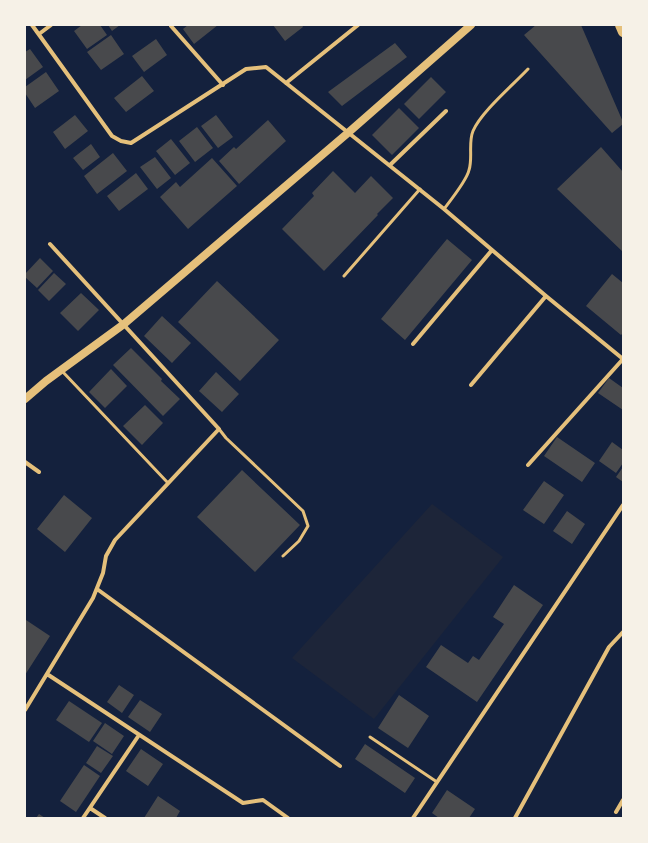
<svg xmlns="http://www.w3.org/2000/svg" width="648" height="843" font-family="Figtree,sans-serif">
  <rect width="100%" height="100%" fill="#14213d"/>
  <path fill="#1d2539" d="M432,504L503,557L374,719L292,658Z"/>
  <path fill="#48494c" d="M82,25H100L107,35L87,49L74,31Z
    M108,25H120L112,31Z
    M188,25H218L194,44L183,29Z
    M273,25H302L303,27L285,41Z
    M536,25H581L623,122V124L612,133L524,35Z
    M111,35L124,54L101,70L87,52Z
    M156,39L167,55L144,72L132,56Z
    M395,43L407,57L342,106L328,92Z
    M30,49L43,67L25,80V52Z
    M46,72L59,91L35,108L25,93V87Z
    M142,76L154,91L126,112L114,98Z
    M431,77L446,92L419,119L404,104Z
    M399,108L419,128L392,155L372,135Z
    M75,115L88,131L65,149L53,132Z
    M216,115L233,137L218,148L201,126Z
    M268,120L286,141L239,184L219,161L234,147L236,149Z
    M197,127L213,148L195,162L179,141Z
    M171,139L190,163L175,175L156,151Z
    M91,144L100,157L83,170L73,158Z
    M601,147L623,172V252L557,189Z
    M113,153L127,171L97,194L84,176Z
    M155,157L171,178L157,189L140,167Z
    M212,158L237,186L188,229L160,197L176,182L180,187Z
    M333,171L355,193L371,176L393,198L377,214L378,215L324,271L282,229L314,196L312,193Z
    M136,173L148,189L119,211L107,196Z
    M447,239L472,260L405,340L381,319Z
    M40,258L53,271L37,288L25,277V274Z
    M54,273L66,284L49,301L38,290Z
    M612,274L623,283V333L621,335L586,306Z
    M217,281L279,340L240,381L178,322Z
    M81,293L99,310L78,331L60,313Z
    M162,316L191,343L172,363L144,336Z
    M131,348L162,379L161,381L180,399L163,416L113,365Z
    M111,369L127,386L105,408L89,392Z
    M216,372L239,394L222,412L199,391Z
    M609,378L623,388V410L598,393Z
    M145,405L163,423L142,445L123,426Z
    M557,437L595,463L582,482L544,456Z
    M612,442L623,450V463L616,473L599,461Z
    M623,467V482L616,477Z
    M242,470L300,525L255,572L197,517Z
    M544,481L564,495L544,524L523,510Z
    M64,495L92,518L65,552L37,529Z
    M567,511L585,524L572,544L553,531Z
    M514,585L543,605L477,702L426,667L441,645L468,663L473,656L479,660L504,624L493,617Z
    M26,620L50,636L25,675V622Z
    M119,685L134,695L122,713L107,702Z
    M399,695L429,716L408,748L378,728Z
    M140,700L162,714L150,732L128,717Z
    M69,701L102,723L89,742L56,720Z
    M105,723L124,736L112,754L93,741Z
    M365,744L415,778L405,793L355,759Z
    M97,746L113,756L101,773L86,763Z
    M141,749L163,764L148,786L126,771Z
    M84,765L100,776L76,812L60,801Z
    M447,790L475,809L469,818H439L432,813Z
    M158,796L180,811L176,818H144Z
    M39,814L45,818H36Z"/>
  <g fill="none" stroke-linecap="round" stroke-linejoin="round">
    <path stroke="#e5c07b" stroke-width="3" d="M444,209C450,201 467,180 469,170C473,158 468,143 473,131C481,112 513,85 528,69
      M344,276L420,189
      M62,371L168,483
      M219,429L226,438L303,511L308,526L299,541L283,556
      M370,737L437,782"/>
    <path stroke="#e5c07b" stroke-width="4" d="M32,25L112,136L121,141L131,143L246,69L266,67L444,209L546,296L623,359
      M172,25L171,26L223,85
      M39,34L51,25
      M286,83L358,25
      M390,165L446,111
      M413,344L492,250
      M471,385L546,296
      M25,462L39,472
      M528,465L623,359
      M97,589L340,766
      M47,674L243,803L263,800L288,818
      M25,710L93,598L103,573L106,556L115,540L219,429L50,244
      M90,808L105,818
      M616,812L623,800
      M83,818L139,735
      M413,818L623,505
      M515,818L609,647L623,632"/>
    <path stroke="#e5c07b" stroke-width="8" d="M25,399L46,381L124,324L349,132L471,25"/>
    <path stroke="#e5c07b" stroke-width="10" d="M620,25L623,32"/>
  </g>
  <rect width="648" height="843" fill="none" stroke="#f6f1e7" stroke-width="52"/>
</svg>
